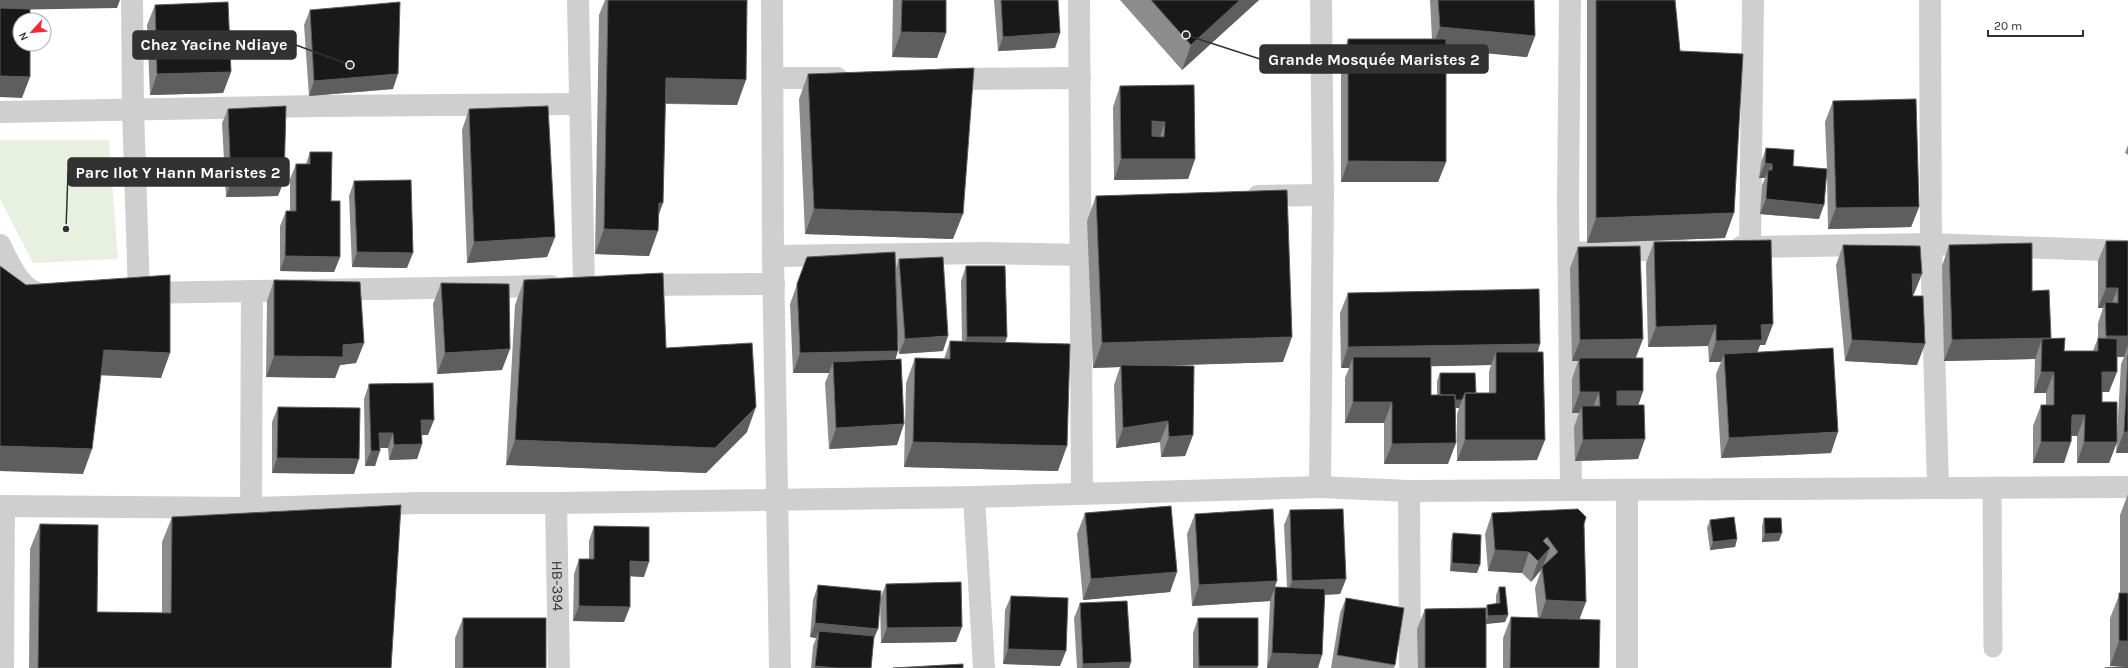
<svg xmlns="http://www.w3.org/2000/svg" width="2128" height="668" font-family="Karla,sans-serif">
  <rect width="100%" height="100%" fill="#fff"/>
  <path fill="#e8f0e0" d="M0,140H109L118,259L33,263L0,199Z"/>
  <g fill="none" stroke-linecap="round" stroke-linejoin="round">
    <path stroke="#cfcfcf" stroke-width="19" d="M1992,487L1993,648"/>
    <g stroke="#cfcfcf" stroke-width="22">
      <path d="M132,0L133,110L139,293"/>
      <path d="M578,0L584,286"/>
      <path d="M1079,0L1082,493"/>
      <path d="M1570,0L1568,201L1571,490"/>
      <path d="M1930,0L1931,244L1938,487"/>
      <path d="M774,78H837"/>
      <path d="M943,79L1080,78"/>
      <path d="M0,112L319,106L579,104"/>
      <path d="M1258,196L1323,195"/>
      <path d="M0,245C10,265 21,294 47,295"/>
      <path d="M1741,247L1931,244L2128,251"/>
      <path d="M1750,247L1753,0"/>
      <path d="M1569,253L1680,249"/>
      <path d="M773,256L987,253L1080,255"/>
      <path d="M634,285L774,284"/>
      <path d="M140,293L551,286"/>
      <path d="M1320,487L1323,195L1321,0"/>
      <path d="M1409,491L1410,668"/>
      <path d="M974,497L984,668"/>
      <path id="s1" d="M556,503L559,668"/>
      <path d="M251,508L252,291"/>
      <path d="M3,668L4,506"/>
      <path d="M1627,668V490"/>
    </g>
    <path stroke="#cfcfcf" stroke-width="22" d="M772,0L773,256L780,668
      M0,506L251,508L420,503H556L974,497L1320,487L1409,491L2128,487"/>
  </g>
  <path fill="#8c8c8c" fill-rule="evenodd" d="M605,0H747L737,105L665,104L659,214L649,256L595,254L599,15Z
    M893,0H946V33L937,58L892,57Z
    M994,0H1058L1060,33L1055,48L998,51Z
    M1120,0H1259L1182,70Z
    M1430,0H1534L1535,36L1527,57L1446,49V162L1438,182H1341V60L1348,39H1432Z
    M1587,0H1675L1680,51L1725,238L1587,243Z
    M155,5L231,72L223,93L150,95L147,25Z
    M310,10L393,89L309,96L304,25Z
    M808,74L953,239L805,234L799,99Z
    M1194,85L1195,159L1188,179L1114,180L1113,107L1120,86Z
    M1833,101L1919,207L1911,227L1828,229L1827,173L1819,219L1760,214L1762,185L1765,178H1759L1761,163L1766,148L1793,166L1827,169L1825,122Z
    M228,109L278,196L226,197L222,123Z
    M469,109L555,237L547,257L467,263L462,130Z
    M2128,145V155L2125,153Z
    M310,152L331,201L340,257L334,272L280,271V226L286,211H290V179L296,164H306Z
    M354,181L407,268L352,267L349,196Z
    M1096,196L1283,362L1173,365L1193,435L1185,456L1161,457L1160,442L1116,448L1114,385L1120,367L1093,368L1087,221Z
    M2106,241H2128V453H2116L2121,364L2124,357H2117L2109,392H2102V402L2117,442L2109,463H2077V436H2071L2064,463H2033V426L2041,405H2046V393H2034L2035,359L1944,361L1942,266L1949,245L2032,291L2051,338L2050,339L2064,351H2093L2098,338V323L2103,308H2098V261Z
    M1654,242L1773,324L1765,345H1760L1757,352L1831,453L1721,458L1716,374L1721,362H1709L1708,346L1648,347L1646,263Z
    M1843,245L1914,294H1913L1917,365L1845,361L1836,265Z
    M1578,247L1636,358L1643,391L1638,405V459L1575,461L1574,427L1579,413H1572V379L1578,361H1572L1570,268Z
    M807,257L895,270L899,259L943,351L899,354L897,325L896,359L897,445L829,449L825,383L829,373H793L790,304Z
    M966,266L1007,337L1005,343L1058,471L904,467L906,383L915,358L944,359L950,341H962L961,281Z
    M274,280L364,343L356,363L340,365L335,378L266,377L267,301Z
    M524,280L666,348L747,432L706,473L506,465L515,305Z
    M441,283L502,370L437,374L433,304Z
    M1348,293L1540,344L1538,352L1537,460L1457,461V414L1459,408H1455L1448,464H1384V423H1345V378L1349,368H1341L1340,313ZM1491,365L1489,372V393H1476L1440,373L1437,381V395H1431V366Z
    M369,384L428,435H422V444L417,459L389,460L388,448H380L375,466H365L364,399Z
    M278,407L354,474L272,473V422Z
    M2128,494V668V667L2110,666V618L2120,593V515Z
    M1290,510L1346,579L1340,594L1325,595L1318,668H1267L1270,601L1192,606L1187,534L1195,514L1275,587H1287L1284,525Z
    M1085,513L1177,572L1170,592L1083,600L1077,534Z
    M1492,513L1584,524L1580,619L1599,668H1503V638L1511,617L1538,618L1535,588L1541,570L1531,582L1522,573L1488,571L1485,534Z
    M172,517L391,668H29L30,549L40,524L97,612L162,613V542Z
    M1764,518L1779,541L1762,542V526Z
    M1710,520L1737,539L1735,547L1710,550L1707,528Z
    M594,526L644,577L630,576L624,622L573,621L574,574L579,559H589V541Z
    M1453,533L1477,573L1450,571L1451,541Z
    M886,584L956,642L881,643L880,599Z
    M818,585L873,640L871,668H811L813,646L816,638L810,637L813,600Z
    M1499,587L1508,615L1505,622L1486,624V668H1418L1417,629L1425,609L1486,608L1487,605L1496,604V595Z
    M1011,596L1060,666L1003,664L1005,610Z
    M1346,598L1395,665L1394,668H1331L1340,613Z
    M1080,603L1131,662L1129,668H1077L1074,618Z
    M463,618L546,668H455V638Z
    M1198,618L1257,668H1193V633Z"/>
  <path fill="#5e5e5e" d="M0,0H120L117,8L0,10Z
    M1240,0H1259L1182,70L1191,45Z
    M1440,27L1535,36L1527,57L1432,48Z
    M901,32L946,33L937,58L892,57Z
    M1060,33L1055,48L998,51L1003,37Z
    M231,72L223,93L150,95L157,74Z
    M398,74L393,89L309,96L314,81Z
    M0,76L30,77L22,98L0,97Z
    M666,78L746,80L737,105L656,103Z
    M1152,121L1165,122L1158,143L1145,142Z
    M1121,159H1195L1188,179L1114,180Z
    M1348,161L1446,162L1438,182H1341Z
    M1765,163L1772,164L1767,177L1768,170L1765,178H1759Z
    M284,181L278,196L226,197L231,182Z
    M1766,199L1824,205L1819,219L1760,214Z
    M659,203H663L654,228Z
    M1919,207L1911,227L1828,229L1836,208Z
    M814,209L963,214L953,239L805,234Z
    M1734,213L1725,238L1587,243L1596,218Z
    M604,229L658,231L649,256L595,254Z
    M555,237L547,257L467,263L474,242Z
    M357,252L413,253L407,268L352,267Z
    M285,256L340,257L334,272L280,271Z
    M1912,274H1922L1914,294L1905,295Z
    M2106,288H2118L2110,308L2105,302L2103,308H2098Z
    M1773,324L1765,345H1760L1754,361L1724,354L1721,362H1709L1716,341L1761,325Z
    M1716,325L1708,346L1648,347L1656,327Z
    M948,336L943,351L899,354L905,339Z
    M2106,336H2128V345L2124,357H2098Z
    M967,337H1007L1001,352H962Z
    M1292,337L1283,362L1121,367V365L1120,367L1093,368L1102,343Z
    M2051,338L2043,359L2042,339L2035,359L1944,361L1952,340Z
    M1643,339L1635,360L1579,358L1578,361H1572L1580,340Z
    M1852,340L1925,344L1917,365L1845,361Z
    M364,343L356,363L340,365L335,378L266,377L274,356L343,345Z
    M1540,344L1533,364L1496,352L1491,365L1353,368V357L1349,368H1341L1348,347Z
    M510,349L502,370L437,374L445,353Z
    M104,350L170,353L161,378L95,375Z
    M898,351L891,372L833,362L829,373H793L800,353Z
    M2041,372H2054L2046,393H2034Z
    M2102,372H2117L2109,392H2095Z
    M1617,391H1643L1636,412H1609Z
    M1580,392H1599L1591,412L1582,406L1579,413H1572Z
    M1440,400H1462L1459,408H1438Z
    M1353,402H1392L1384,423H1345Z
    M756,407L747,432L706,473L506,465L515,440Z
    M2072,415H2085L2077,436L2064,435Z
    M421,420H434L428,435H416Z
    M1168,421L1160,442L1116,448L1123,428Z
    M904,424L897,445L829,449L836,428Z
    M1838,432L1831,453L1721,458L1729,438Z
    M2124,432H2128V453H2116Z
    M379,433H393L388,448H374Z
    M1193,435L1185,456L1161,457L1169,437Z
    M1645,439L1638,459L1575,461L1583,440Z
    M1465,440H1545L1537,460L1457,461Z
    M913,442L1067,446L1058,471L904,467Z
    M2041,442H2071L2064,463H2033Z
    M2084,442H2117L2109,463H2077Z
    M1456,443L1448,464H1384L1392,444Z
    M422,444L417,459L389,460L394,445Z
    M0,446L92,449L83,474L0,471Z
    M371,451H380L375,466H365Z
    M277,458L359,459L354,474L272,473Z
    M1782,533L1779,541L1762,542L1765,534Z
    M1737,539L1735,547L1710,550L1713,542Z
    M1550,548L1542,569V567L1541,570L1531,582L1538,561Z
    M1495,550L1529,552L1522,573L1488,571Z
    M630,561L649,562L644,577L625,576Z
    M1452,563L1480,565L1477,573L1450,571Z
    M1177,572L1170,592L1083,600L1091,579Z
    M1346,579L1340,594L1287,596L1292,581Z
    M1277,581L1270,601L1192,606L1199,585Z
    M1546,600L1586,602L1578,623L1539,621Z
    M579,606L630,607L624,622L573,621Z
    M1508,615L1505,622L1485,624L1488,616Z
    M815,623L878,629L872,643L819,631L816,638L810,637Z
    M962,627L956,642L881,643L887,628Z
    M2119,641H2128V667L2110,666Z
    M1008,649L1066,651L1060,666L1003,664Z
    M1272,653L1322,655L1318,668H1267Z
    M1131,662L1129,668H1082L1083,664Z
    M815,666L837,668H815Z
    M1199,666H1258L1257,668H1198Z"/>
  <path fill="#191919" stroke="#5e5e5e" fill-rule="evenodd" d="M608,0H747L746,80L666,78L663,203H659L658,231L604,229Z
    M902,0H946V33L901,32Z
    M1001,0H1058L1060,33L1003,37Z
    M1151,0H1240L1191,45Z
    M1438,0H1534L1535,36L1440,27Z
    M1596,0H1675L1680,51L1743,54L1734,213L1596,218Z
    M228,2L231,72L157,74L155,5Z
    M400,2L398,74L314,81L310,10Z
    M0,8L30,9V20H20V44H30V77L0,76Z
    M1348,39H1446V162L1348,161Z
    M974,68L963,214L814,209L808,74Z
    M1194,85L1195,159H1121L1120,86ZM1152,121L1165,122L1164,137L1152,136Z
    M1916,99L1919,207L1836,208L1833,101Z
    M286,106L284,181L231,182L228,109Z
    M548,106L555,237L474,242L469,109Z
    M1766,148L1794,150L1793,166L1827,169L1824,205L1766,199L1768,170H1772V164L1765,163Z
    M310,152H332L331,201H340V257L285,256L286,211H296V164H310Z
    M411,180L413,253L357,252L354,181Z
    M1287,190L1292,337L1102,343L1096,196Z
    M1771,240L1773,324L1761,325L1762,340L1716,341V325L1656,327L1654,242Z
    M2106,241H2128V336H2106L2105,302L2118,303V288H2106Z
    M2032,243V291L2049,290L2051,338L1952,340L1949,245Z
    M1843,245L1920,246L1922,274H1912L1913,296H1923L1925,344L1852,340Z
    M1640,246L1643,339L1580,340L1578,247Z
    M895,252L898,351L800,353L797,284L807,257Z
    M943,257L948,336L905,339L899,259Z
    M0,266L26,285L170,275V353L104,350L92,449L0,446Z
    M966,266H1005L1007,337H967Z
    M663,273L666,348L752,343L756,407L715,448L515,440L524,280Z
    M274,280L360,282L364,343L343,345V357L274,356Z
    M441,283L509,284L510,349L445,353Z
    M1539,289L1540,344L1348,347V293Z
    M2065,338L2064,351H2098V338L2117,339V372H2102V402H2117V442H2084L2085,415H2072L2071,442H2041V405H2054V372H2041L2042,339Z
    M950,341L1070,344L1067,446L913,442L915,358L950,359Z
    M1833,348L1838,432L1729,438L1724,354Z
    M1496,352H1543L1545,440H1465V393H1496Z
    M2128,355V432H2124Z
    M1353,357H1431V395H1455L1456,443L1392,444V402H1353Z
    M1579,358H1643V391H1617V405H1644L1645,439L1583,440L1582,406H1600L1599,392H1580Z
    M901,359L904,424L836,428L833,362Z
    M1121,365L1194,366L1193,435L1169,437L1168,421L1123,428Z
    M1440,373H1475L1476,393H1465L1462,400H1455V395H1440Z
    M433,383L434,420H421L422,444L394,445L393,433H379L380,451H371L369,384Z
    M278,407L360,408L359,459L277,458Z
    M401,505L391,668H38L40,524L98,525L97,612L171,613L172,517Z
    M1171,506L1177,572L1091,579L1085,513Z
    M1273,509L1277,581L1199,585L1195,514Z
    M1343,509L1346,579L1292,581L1290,510Z
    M1578,509L1586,517L1584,524L1586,602L1546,600L1542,567L1558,552L1547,537L1543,541L1550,548L1538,561L1529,552L1495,550L1492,513Z
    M1734,517L1737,539L1713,542L1710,520Z
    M1764,518H1781L1782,533L1765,534Z
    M594,526L649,527V562L630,561V607L579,606V559H594Z
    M1453,533L1481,535L1480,565L1452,563Z
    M961,582L962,627L887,628L886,584Z
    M818,585L881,591L878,629L815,623Z
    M1275,587L1325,589L1322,655L1272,653Z
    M1499,587H1505L1508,615L1488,616L1487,605L1500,603Z
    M2119,593H2128V641H2119Z
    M1011,596L1068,598L1066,651L1008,649Z
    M1346,598L1404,608L1395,665L1337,655Z
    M1127,601L1131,662L1083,664L1080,603Z
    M1486,608V668H1425V609Z
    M1511,617L1600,620L1599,668H1510Z
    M463,618H546V668H463Z
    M1198,618H1258V666H1199Z
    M819,631L874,636L871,668H837L815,666Z
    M963,664V668H893Z
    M2128,667V668H2105Z"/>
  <g text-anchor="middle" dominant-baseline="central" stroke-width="4" stroke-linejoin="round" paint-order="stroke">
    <g font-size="15" fill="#323232" stroke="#fff">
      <text stroke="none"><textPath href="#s1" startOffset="83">HB-394</textPath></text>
    </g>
  </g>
  <path fill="none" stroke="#323232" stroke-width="1.5" d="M350 65L296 45M1186 35L1260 59M66 229L68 172"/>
  <g fill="#323232" stroke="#fff" stroke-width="1.5">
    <circle cx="350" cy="65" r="4"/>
    <circle cx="1186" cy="35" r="4"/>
    <circle cx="66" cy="229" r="4"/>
  </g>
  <g fill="#323232" stroke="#323232" stroke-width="1.5">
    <rect x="133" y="31" width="163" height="28" rx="4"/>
    <rect x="1260" y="45" width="228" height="28" rx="4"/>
    <rect x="68" y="158" width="221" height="28" rx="4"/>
  </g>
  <g font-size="16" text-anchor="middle" font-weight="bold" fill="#fff">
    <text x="214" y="50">Chez Yacine Ndiaye</text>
    <text x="1374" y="65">Grande Mosquée Maristes 2</text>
    <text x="178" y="178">Parc Ilot Y Hann Maristes 2</text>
  </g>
  <g transform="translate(32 32) rotate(243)"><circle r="19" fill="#ffffff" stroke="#adadad"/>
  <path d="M0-3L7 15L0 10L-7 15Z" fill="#f62835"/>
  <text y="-6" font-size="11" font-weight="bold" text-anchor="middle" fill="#323232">N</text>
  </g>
  <path d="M1988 30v6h95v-6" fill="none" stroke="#323232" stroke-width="2"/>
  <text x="1994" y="30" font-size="12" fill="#323232" stroke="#ffffff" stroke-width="3" paint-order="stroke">20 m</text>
</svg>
